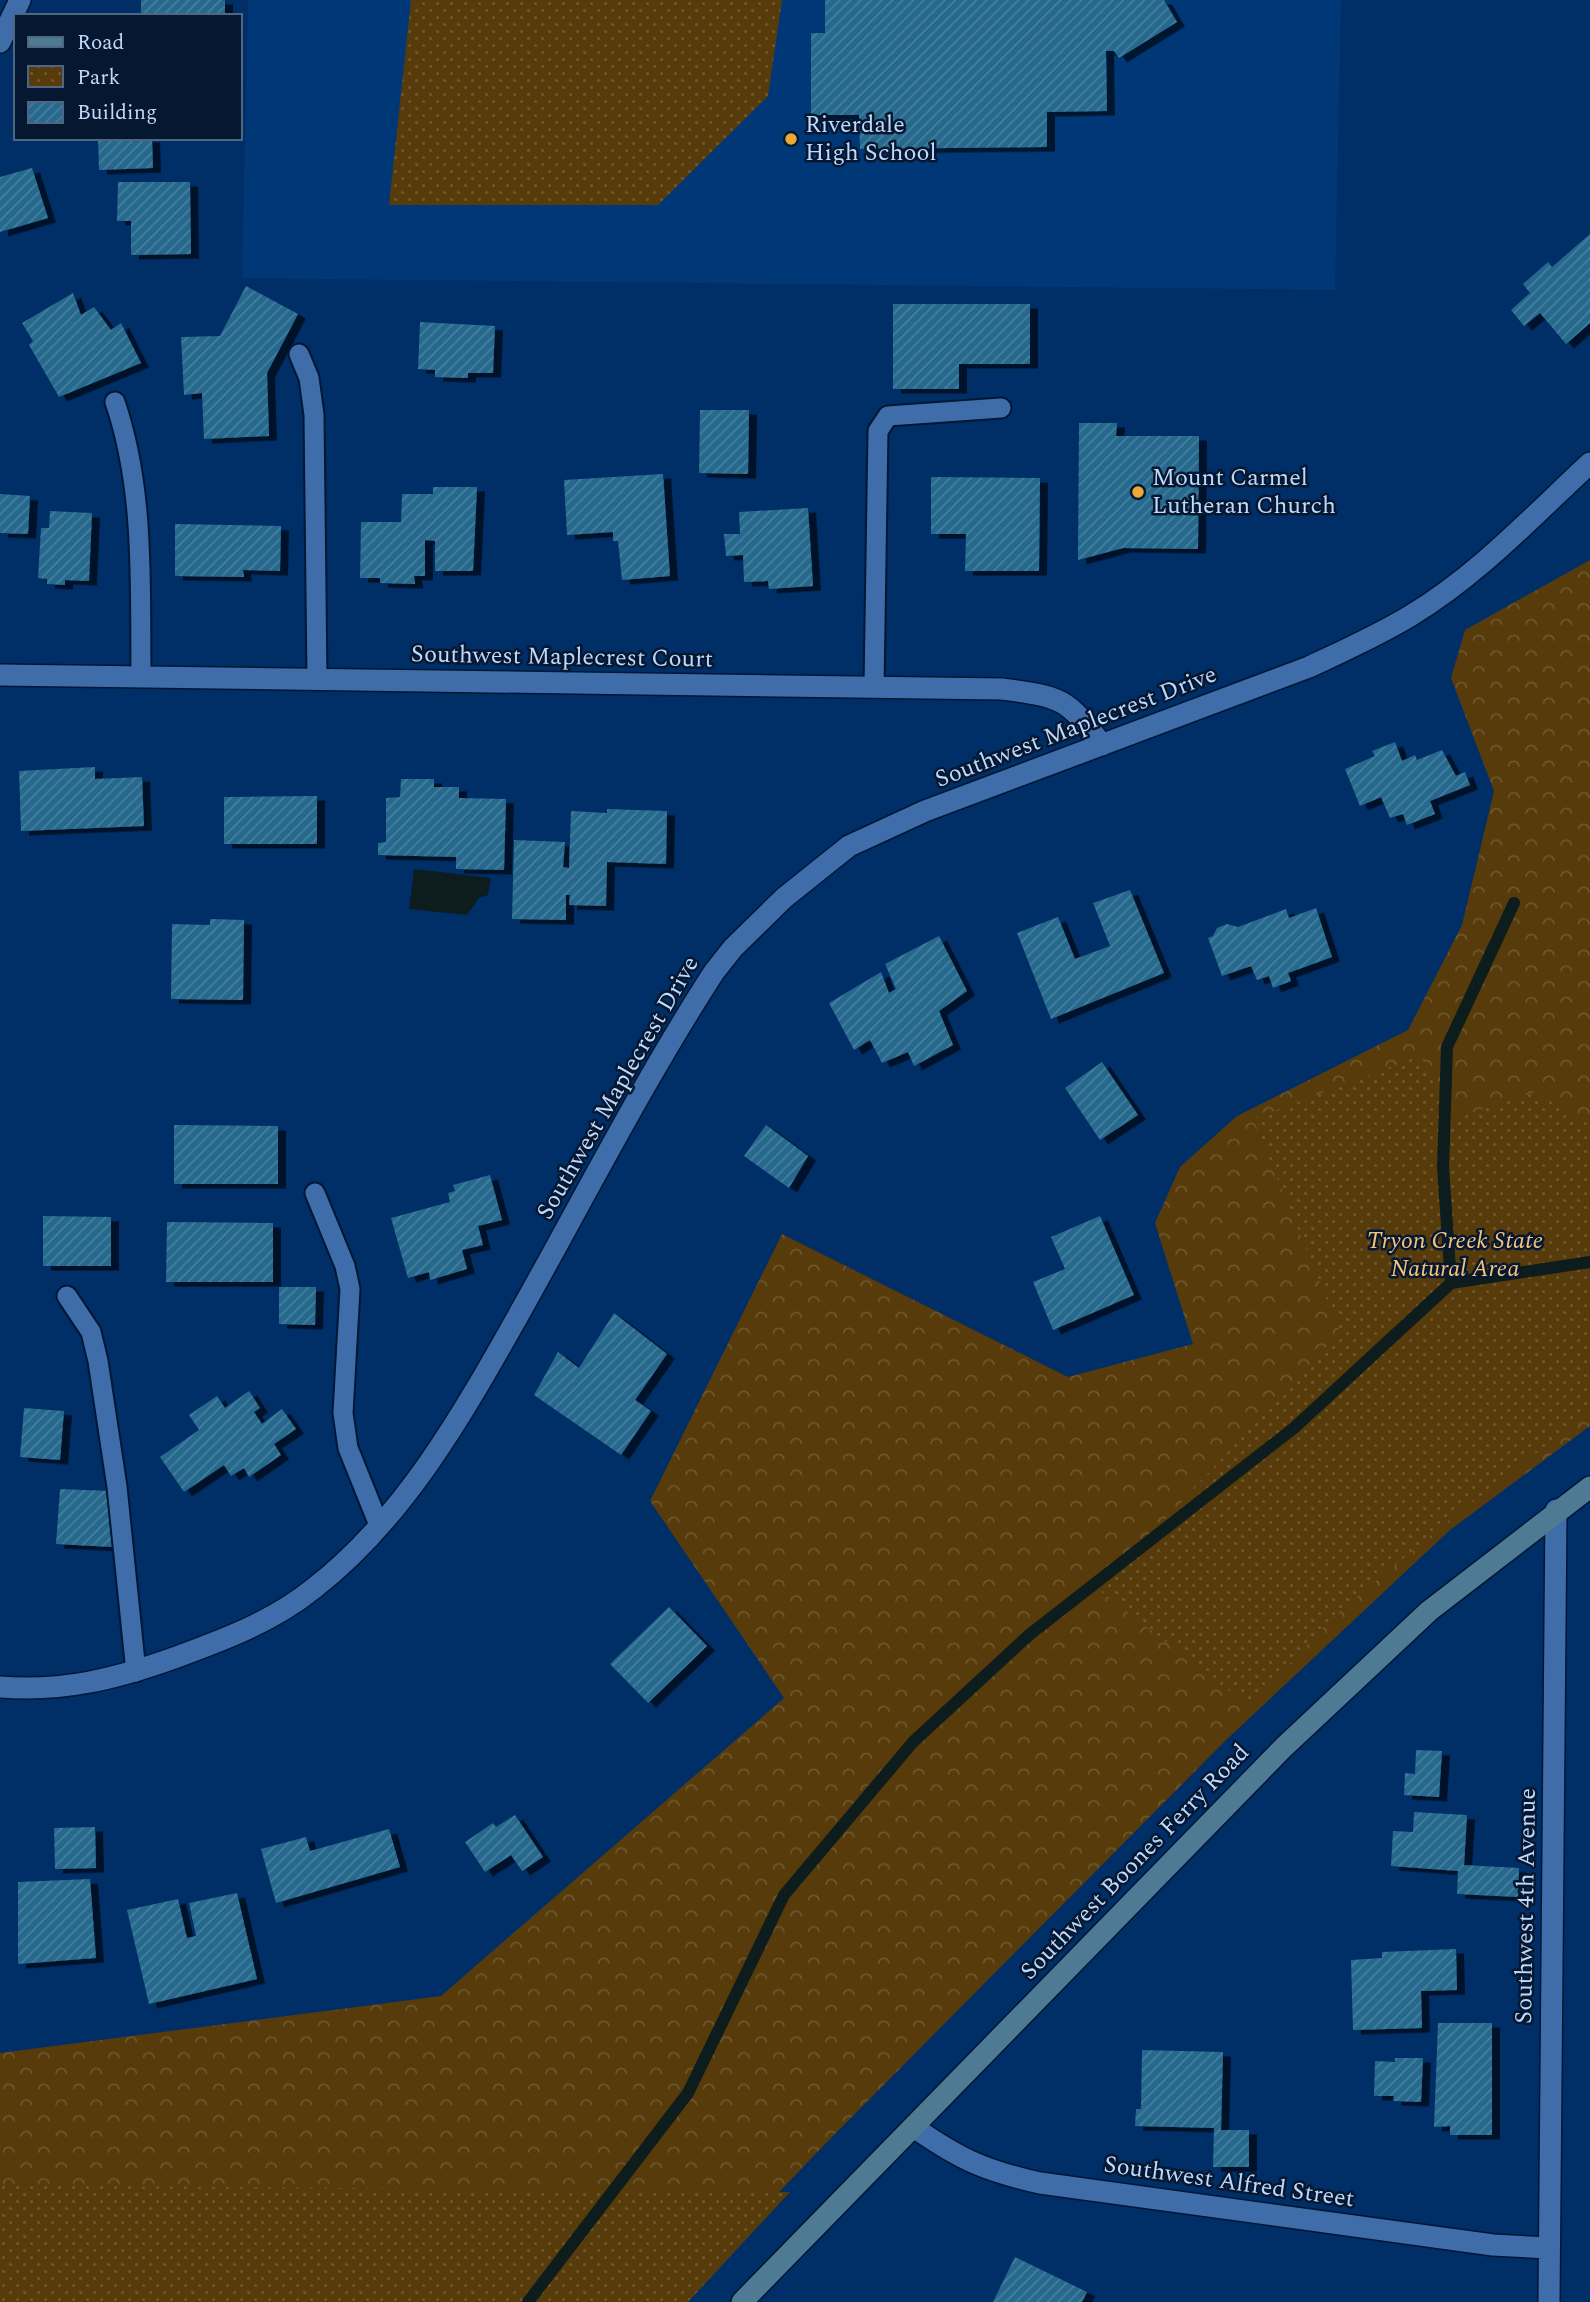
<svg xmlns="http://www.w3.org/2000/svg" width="1590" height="2302" font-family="Spectral,serif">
  <defs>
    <pattern id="forest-crowns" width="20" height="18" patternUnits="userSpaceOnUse" patternTransform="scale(1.75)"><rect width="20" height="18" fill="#573b0b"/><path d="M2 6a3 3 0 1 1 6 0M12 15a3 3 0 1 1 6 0" fill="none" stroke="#6d572f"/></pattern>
    <pattern id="park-dots" width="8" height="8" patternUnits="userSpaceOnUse" patternTransform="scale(1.75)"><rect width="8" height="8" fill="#573b0b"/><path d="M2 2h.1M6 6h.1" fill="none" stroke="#6d572f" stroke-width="1.8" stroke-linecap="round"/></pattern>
    <pattern id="building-hatch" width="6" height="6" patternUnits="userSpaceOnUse" patternTransform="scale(1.75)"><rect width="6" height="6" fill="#27698d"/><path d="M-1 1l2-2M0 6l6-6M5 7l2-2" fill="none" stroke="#457e9e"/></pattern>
    <filter id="shadow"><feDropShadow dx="8" dy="4.5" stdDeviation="0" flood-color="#0009"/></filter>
  </defs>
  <rect width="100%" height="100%" fill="#002e66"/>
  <path fill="#003776" d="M248,0H1341L1335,290L242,278Z"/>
  <path fill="url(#forest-crowns)" d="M1590,560V1426L1450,1530L1226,1740L827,2142L674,2302H0V2053L441,1996L784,1698L650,1501L782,1234L1068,1377L1193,1344L1155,1223L1180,1167L1237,1116L1408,1030L1462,925L1494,791L1451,678L1465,630Z"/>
  <path fill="url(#park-dots)" d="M411,0H782L768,96L658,205H389Z
    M1422,1055L1449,1120L1535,1092L1590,1125V1412L1453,1517L1333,1617L1250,1707L1099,1590L1340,1332L1253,1119Z
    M0,2185L790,2192L688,2302H0Z"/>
  <path fill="#0d1c1d" d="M414,869L491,878L488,895L479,898L467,915L409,909Z"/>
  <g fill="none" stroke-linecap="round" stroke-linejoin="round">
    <path stroke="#0d1c1d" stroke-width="12" d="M1451,1283L1443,1167L1447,1047L1514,903
      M528,2302L688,2093L784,1895L913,1742L1029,1635L1294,1428L1451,1283L1590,1262"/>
  </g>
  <path fill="url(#building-hatch)" filter="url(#shadow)" d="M141,0H225V16H141Z
    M825,0H1164L1177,22L1119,58L1114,51H1106L1107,111L1047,112V147L860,149L859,115H811V33H825Z
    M98,138H152L153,168L99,170Z
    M32,168L48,218L0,232V177Z
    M118,182H190L191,254L131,255V221H117Z
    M1590,234V323L1566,344L1540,313L1524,326L1511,310L1530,293L1523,284L1548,262L1552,267Z
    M246,286L298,314L267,373L269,436L204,439L202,393L184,395L181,337L220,336Z
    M73,293L81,315L94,307L111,330L121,323L141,363L59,397L29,345L33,341L22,323Z
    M893,304H1030V364H959V389H893Z
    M420,322L495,326L493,373H468V378L435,377V370L418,369Z
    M700,410H749L748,474L699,473Z
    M1079,423H1117L1116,436H1199L1198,549L1123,548L1078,560Z
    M663,474L670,576L622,580L618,541H613V532L567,535L564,480Z
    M931,477L1040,478L1039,571H965L966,534H931Z
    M433,487H477L473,571H435V541L425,540V576H414L415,584L380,583V578H360L361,522H401L402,494H433Z
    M0,494L30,496L28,534L0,533Z
    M808,508L813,586L769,589L768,581L744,582L743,555L726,556L724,534H740L739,512Z
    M50,511L92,513L89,581L65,580V585L47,584V579L38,578L41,528H49Z
    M175,524L281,526L280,571L243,570L244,577L175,576Z
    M1395,742L1402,761L1415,755L1417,760L1442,750L1456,776L1465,772L1470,785L1430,801L1435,814L1407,825L1403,814L1390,818L1381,797L1360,806L1345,769L1375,756L1372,751Z
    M95,767V779L142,777L144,826L21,831L19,771Z
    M401,779H434V787H459V798L506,799L504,870L456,869V857L378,855V843L386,842V798L400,797Z
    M317,796V844H224V797Z
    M607,809L667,811L666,864L607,862L606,906L569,905L570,895H566V920L512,919L514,840L565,842L563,867L569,868L571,811L607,813Z
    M1130,890L1164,973L1051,1019L1017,933L1058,917L1075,959L1110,946L1093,903Z
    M1316,908L1332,957L1288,973L1291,981L1273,988L1269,976L1257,980L1251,966L1222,976L1208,938L1213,936L1217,928L1227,924L1238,927L1286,909L1289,918Z
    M210,919L244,920L243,1000L171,999L172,924L210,925Z
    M939,936L967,991L939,1011L953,1045L914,1066L908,1052L882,1063L870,1040L854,1050L829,1003L881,972L889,993L896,989L885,964Z
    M1102,1062L1138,1115L1100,1140L1065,1088Z
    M174,1125L278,1126V1184H174Z
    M766,1125L808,1156L789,1188L744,1156Z
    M490,1175L502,1220L478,1226L483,1245L462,1250L467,1269L430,1280L429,1272L408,1278L391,1218L450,1202L448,1193L455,1191L453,1185Z
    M43,1216L111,1217V1266H43Z
    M1100,1216L1134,1295L1053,1330L1033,1282L1065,1269L1051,1237Z
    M167,1222L273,1223V1282H166Z
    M279,1287H316L315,1325L279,1324Z
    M614,1313L667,1354L635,1400L651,1411L621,1455L534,1395L558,1352L579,1368Z
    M249,1391L260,1408L254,1412L262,1424L282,1409L296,1429L274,1444L281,1455L249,1477L244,1468L231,1476L224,1465L184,1492L160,1457L199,1430L189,1415L217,1396L225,1408Z
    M24,1408L64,1411L60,1460L20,1457Z
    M60,1489L112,1491L113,1547L56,1544Z
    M669,1607L707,1646L648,1703L610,1664Z
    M1416,1750L1442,1751L1439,1797L1404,1795L1405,1773L1415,1774Z
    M1414,1812L1467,1815L1464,1865L1519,1868L1518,1897L1457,1894L1458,1871L1391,1866L1393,1831L1413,1832Z
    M515,1815L543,1857L522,1871L511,1855L485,1872L465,1842L493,1823L496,1827Z
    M95,1827L96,1868L55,1869L54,1828Z
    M389,1829L400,1867L276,1903L261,1849L306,1837L310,1851Z
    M90,1879L96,1958L18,1964V1882Z
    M237,1893L257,1979L149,2004L127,1910L178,1899L187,1938L196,1936L189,1903Z
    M1456,1949L1457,1990L1421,1991L1422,2028L1353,2030L1351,1960L1382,1958V1952Z
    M1438,2023H1492V2135H1450V2126L1434,2127Z
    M1142,2050L1223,2052L1221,2130H1249V2167H1213L1214,2128L1135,2126L1136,2109H1141Z
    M1395,2058H1423L1421,2102L1393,2101L1394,2096H1374L1375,2061L1395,2062Z
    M1015,2257L1087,2292L1082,2302H993Z"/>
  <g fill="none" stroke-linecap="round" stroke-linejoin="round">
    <g stroke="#021735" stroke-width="23">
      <path id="lane" d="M299,354L309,378L314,415L317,680
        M115,402C145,490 140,585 141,677
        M874,687L878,431L888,416L1001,408
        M315,1193L345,1266L350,1289L343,1413L348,1448L379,1525
        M67,1296L91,1332L98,1361L117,1487L136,1672"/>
    </g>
    <g stroke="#021735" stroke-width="24">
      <path id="street" d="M0,42L20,0
        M0,675L1002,689C1061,697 1066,697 1102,745
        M0,1687C63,1692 115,1679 174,1658C223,1640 272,1622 313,1589C404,1519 464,1412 519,1314C583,1200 643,1082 714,972L733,948L784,898L849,846L925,811L1309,667C1343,651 1377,636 1410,616C1477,576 1533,516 1590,463
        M915,2128C961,2160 986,2171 1040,2183L1493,2245L1549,2248
        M1549,2302L1556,1510"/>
    </g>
    <g stroke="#021735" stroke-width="24">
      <path id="secondary" d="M742,2302L1284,1747L1429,1611L1590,1487"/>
    </g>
    <use href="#lane" stroke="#3f6daa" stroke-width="19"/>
    <use href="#street" stroke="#3f6daa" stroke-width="21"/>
    <use href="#secondary" stroke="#4e7a93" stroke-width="21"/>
  </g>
  <g fill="#eba93a" stroke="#061831" stroke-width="2.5">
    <circle cx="791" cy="139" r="7"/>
    <circle cx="1138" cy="492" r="7"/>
  </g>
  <g text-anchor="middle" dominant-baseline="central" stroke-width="5" stroke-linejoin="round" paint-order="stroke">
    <g font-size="24" fill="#c0d9fb" stroke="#061831" text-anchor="start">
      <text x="805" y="125">Riverdale<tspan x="805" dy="28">High School</tspan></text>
      <text x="1152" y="478">Mount Carmel<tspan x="1152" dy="28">Lutheran Church</tspan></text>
    </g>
    <g font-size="24" fill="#c0d9fb" stroke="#061831">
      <text transform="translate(562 657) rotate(1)">Southwest Maplecrest Court</text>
      <text transform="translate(1076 727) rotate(-21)">Southwest Maplecrest Drive</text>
      <text transform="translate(618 1088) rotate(-60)">Southwest Maplecrest Drive</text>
      <text transform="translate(1135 1862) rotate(-46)">Southwest Boones Ferry Road</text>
      <text transform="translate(1526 1906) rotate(-89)">Southwest 4th Avenue</text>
      <text transform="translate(1229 2182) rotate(8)">Southwest Alfred Street</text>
    </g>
    <g font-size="24" font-style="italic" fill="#f6c479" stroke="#061831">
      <text x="1455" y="1241">Tryon Creek State<tspan x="1455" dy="28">Natural Area</tspan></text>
    </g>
  </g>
  <rect x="14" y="14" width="228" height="126" fill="#061831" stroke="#506582" stroke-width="2"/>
  <rect x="28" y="37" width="35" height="10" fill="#4e7a93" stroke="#506582" stroke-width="2"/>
  <text x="77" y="49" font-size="21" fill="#c0d9fb">Road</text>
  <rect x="28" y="66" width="35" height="21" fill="url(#park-dots)" stroke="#506582" stroke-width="2"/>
  <text x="77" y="84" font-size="21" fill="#c0d9fb">Park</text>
  <rect x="28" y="102" width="35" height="21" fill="url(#building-hatch)" stroke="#506582" stroke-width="2"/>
  <text x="77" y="119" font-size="21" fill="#c0d9fb">Building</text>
</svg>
